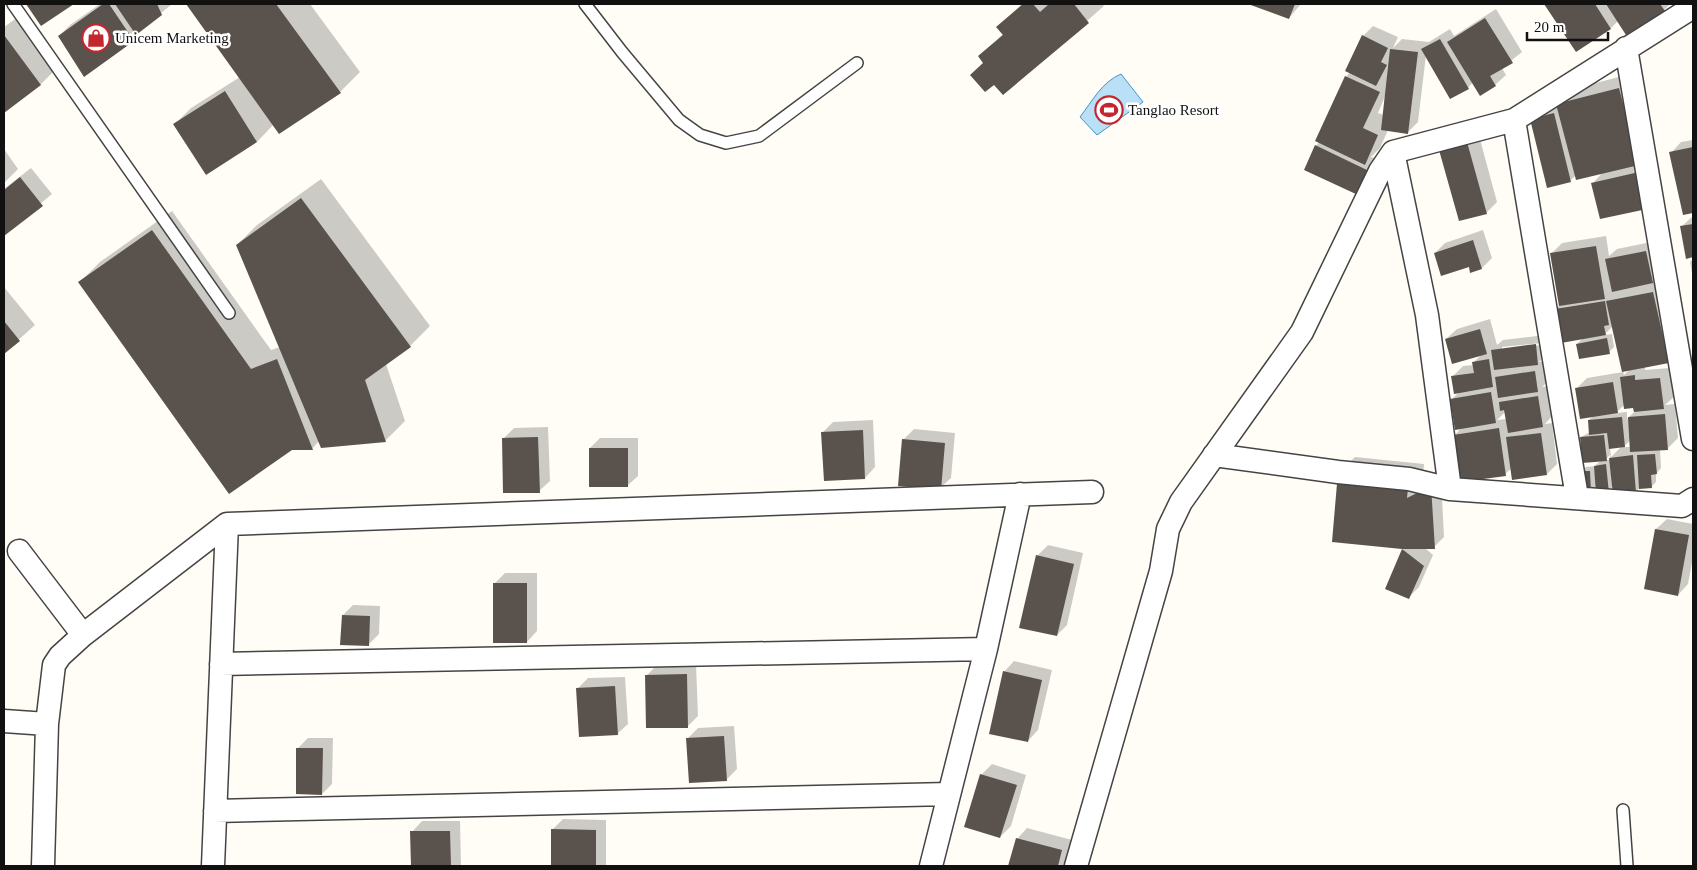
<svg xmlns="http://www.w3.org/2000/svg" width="1697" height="870" font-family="'Times New Roman',serif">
  <rect width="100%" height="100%" fill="#fffdf5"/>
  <path fill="#b9e0f7" stroke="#3f96cf" d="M1121,74L1143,102L1097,135L1080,117C1093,100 1102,82 1121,74Z"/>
  <path fill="#0003" fill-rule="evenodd" d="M100,4H172L143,28L133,40L59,36L70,25Z
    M187,4H310L360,72L340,92L274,124L257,142L175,124L191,108L240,77Z
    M1022,4H1102L1104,6L1003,94L979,56L1003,34L998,27Z
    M1251,4H1301L1289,18Z
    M1546,4H1670L1664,10L1618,21L1611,28L1576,50Z
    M1496,9L1522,52L1502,68L1506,75L1495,85L1481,94L1473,82L1468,88L1426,55L1418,122L1408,132L1388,130L1380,148L1371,157L1379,160L1368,184L1316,146L1319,142L1346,77L1350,72L1363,36L1373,26L1398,37L1393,48L1402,39L1429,42L1450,29L1454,36ZM1385,96L1384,115L1378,113Z
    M18,17L56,69L41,84L4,112V27Z
    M1634,73L1657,198L1593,183L1603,172L1576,175L1571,180L1531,119L1573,89Z
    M1478,132L1497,202L1486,213L1440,150Z
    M1693,140V212L1684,214L1671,153L1681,142Z
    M4,149L18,169L4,183Z
    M31,168L52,194L4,234V189Z
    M321,179L430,326L410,346L386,364L405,421L385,441H319L312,449L80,282L100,262L172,211L271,350L280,347L237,245L257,225Z
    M1693,216V256L1687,257L1681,227Z
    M1483,230L1492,258L1482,268L1471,271L1470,265L1435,253L1445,243Z
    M1606,236L1609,256L1617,249L1656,241L1669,277L1668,361L1645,366V370L1670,368L1674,397L1665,405L1675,404L1678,438L1667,449H1660L1661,468L1656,474V482L1651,487H1640L1636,492L1613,486L1608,492L1597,485L1591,491L1581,472L1586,467L1595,466L1601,460L1581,437L1590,432L1589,420L1593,416L1577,388L1587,378L1623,372L1613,326L1604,335L1612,334L1614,347L1609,352L1577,344L1583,338L1556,309L1560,305L1551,254L1562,243ZM1630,369L1624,375L1623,371ZM1625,404L1634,406L1635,411L1627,419V412L1616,413ZM1631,440V447H1623ZM1622,446L1611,457L1610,447ZM1610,455L1611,460H1605Z
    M1693,259V272L1692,273L1690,262Z
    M4,287L35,325L4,353Z
    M1490,319L1497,345L1503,340L1546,335L1548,353L1539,362L1545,361L1548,381L1542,387L1548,386L1553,415L1545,424L1552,423L1557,464L1547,474L1512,468L1505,474L1455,435L1462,427L1452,399L1460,391L1452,377L1463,366L1474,365V362L1482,354L1446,339L1457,329ZM1542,343V345L1502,350V347ZM1506,411L1507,419L1497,420Z
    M873,420L875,467L865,478L822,433L833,422Z
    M548,427L550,481L539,491L503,439L514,428Z
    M914,429L955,433L951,478L940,488L903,440Z
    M600,438H638V476L627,486L590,448Z
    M1355,457L1424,464L1422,487L1441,477L1444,537L1434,547H1424L1433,555L1419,587L1409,597L1386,588L1404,548L1339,473Z
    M1667,519L1693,524V557L1688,584L1678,595L1645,588L1656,529Z
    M1048,545L1083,553L1067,625L1057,635L1037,556Z
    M505,573H537V631L527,642L494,584Z
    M353,605L380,606L379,634L368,645L343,615Z
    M1014,661L1052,670L1038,730L1028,741L1004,672Z
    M696,664L698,716L687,727L647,675L657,665Z
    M625,677L628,724L617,734L577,689L588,678Z
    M734,726L737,769L726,780L688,738L698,728Z
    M308,738H333L332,784L322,794L298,748Z
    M992,764L1026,775L1011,826L1000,837L981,775Z
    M563,819L606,820V866H552V830Z
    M422,821H460L461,866H412V832Z
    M1027,828L1072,840L1065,866H1009L1017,839Z"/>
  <path fill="#5a524d" d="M26,4H74L41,26Z
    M103,4H109L134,41L84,77L58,36Z
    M115,4H157L162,15L136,35Z
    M186,4H276L341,93L279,134Z
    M1023,4H1033L1040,12L1049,4H1074L1089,23L1003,95L994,85L985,92L970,75L983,63L978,56L1003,35L996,27Z
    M1248,4H1295L1289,19Z
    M1544,4H1595L1611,29L1576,52Z
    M1606,4H1660L1665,11L1626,35Z
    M1485,18L1513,63L1490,76L1496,86L1480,96L1447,42Z
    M4,35L41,85L4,113Z
    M1362,35L1388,48L1381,62L1387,65L1376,86L1345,71Z
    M1440,39L1469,89L1450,99L1421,49Z
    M1390,49L1418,52L1408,134L1381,130Z
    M1345,76L1380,92L1363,128L1378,135L1365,165L1315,141Z
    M1619,88L1639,165L1576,180L1556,104Z
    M225,91L257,142L206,175L173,124Z
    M1554,113L1571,182L1547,188L1530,119Z
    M1467,142L1487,214L1459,221L1439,150Z
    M1315,145L1369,171L1358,195L1304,170Z
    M1693,147V213L1683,215L1669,152Z
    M1639,172L1647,209L1600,219L1591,183Z
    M20,177L43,206L4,236V190Z
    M301,198L411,347L365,380L386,442L321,448L236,245Z
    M1693,224V257L1686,259L1680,226Z
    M152,230L251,369L277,359L313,450H292L229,494L78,282Z
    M1473,240L1482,269L1470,273L1469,267L1441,276L1434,253Z
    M1596,246L1605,299L1559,306L1550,253Z
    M1646,251L1653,283L1612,292L1605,259Z
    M1653,292L1669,363L1622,372L1606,301Z
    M1605,301L1609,325L1604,326L1606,335L1561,343L1555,309Z
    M4,321L20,341L4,354Z
    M1480,329L1487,354L1452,364L1445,339Z
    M1607,338L1610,354L1579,359L1576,344Z
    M1536,344L1538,365L1494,370L1491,350Z
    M1489,359L1493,387L1454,394L1451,376L1474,373L1472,362Z
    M1535,371L1538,392L1498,398L1495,377Z
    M1635,375V380L1660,378L1664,409L1634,412L1633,408L1624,409L1620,377Z
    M1613,382L1618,413L1580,419L1575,388Z
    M1491,392L1496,423L1455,430L1450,399Z
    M1538,396L1543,427L1508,433L1504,410L1500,411L1499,402Z
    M1665,414L1668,450L1630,452L1628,417Z
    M1622,417L1625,447L1609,449L1607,433L1589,435L1588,420Z
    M1499,428L1506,476L1460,482L1453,435Z
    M863,430L865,479L824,481L821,432Z
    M1541,433L1547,475L1512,480L1506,437Z
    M1604,435L1607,461L1582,463L1580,437Z
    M538,437L540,493H503L502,438Z
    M902,439L945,443L941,490L898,486Z
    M589,448H628V487H589Z
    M1655,454L1657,474L1651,475L1652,488L1639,489L1637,455Z
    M1633,455L1636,493L1613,495L1609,458Z
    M1606,464L1609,493L1596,494L1594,466Z
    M1579,471H1590L1591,492L1581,493Z
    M1338,472L1409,479L1407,498L1431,486L1435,549H1402L1332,542Z
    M1655,529L1689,535L1678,596L1644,589Z
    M1402,549L1424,566L1409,599L1385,589Z
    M1036,555L1074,564L1057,636L1019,628Z
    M493,583H527V643H493Z
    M342,615L370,616L369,646L340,645Z
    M1003,671L1042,680L1028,742L989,734Z
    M687,674L688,728H646L645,675Z
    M615,686L618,735L579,737L576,688Z
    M724,736L727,781L689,783L686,738Z
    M296,748H323L322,795L296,794Z
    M980,774L1017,785L1000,838L964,827Z
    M551,829L596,830V866H551Z
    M410,831H450L451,866H411Z
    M1016,838L1062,850L1058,866H1008Z"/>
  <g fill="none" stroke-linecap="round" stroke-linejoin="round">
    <g stroke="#444" stroke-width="14">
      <path id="lane" d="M13,4L229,313
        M585,4L622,52L679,120L700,135L726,143L759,136L857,63
        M1623,810L1627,866"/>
    </g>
    <g stroke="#444" stroke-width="25">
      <path id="street" d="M1626,48L1693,439
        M1514,120L1577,497
        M1393,152L1427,315L1450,489
        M1214,455L1338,472L1409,479L1450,489L1682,506L1693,499
        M19,551L83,635
        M221,664L986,649
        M4,721L47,724
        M215,811L949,794
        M43,866L47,724L54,665L60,656L83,635L227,524L1092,492
        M213,866L227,524
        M931,866L986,649L1020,494
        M1076,866L1161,571L1168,529L1181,502L1302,332L1380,171L1393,152L1514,120L1693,7"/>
    </g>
    <use href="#lane" stroke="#fff" stroke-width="11"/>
    <use href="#street" stroke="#fff" stroke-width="22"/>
  </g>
  <defs>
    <g id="shop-ring" transform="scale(1.4375)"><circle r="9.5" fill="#fff" stroke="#c4262e" stroke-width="1.5"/><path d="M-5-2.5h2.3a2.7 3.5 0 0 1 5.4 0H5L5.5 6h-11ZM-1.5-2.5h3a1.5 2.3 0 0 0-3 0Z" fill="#c4262e"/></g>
    <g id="stadium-ring" transform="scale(1.4375)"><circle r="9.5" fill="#fff" stroke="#c4262e" stroke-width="1.5"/><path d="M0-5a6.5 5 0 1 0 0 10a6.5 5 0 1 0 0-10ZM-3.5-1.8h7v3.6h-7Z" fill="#c4262e"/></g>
  </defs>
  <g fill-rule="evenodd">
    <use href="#shop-ring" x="96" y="38"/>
    <use href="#stadium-ring" x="1109" y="110"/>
  </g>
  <g text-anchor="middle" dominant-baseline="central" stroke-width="5" stroke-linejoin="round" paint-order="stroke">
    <g font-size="15" fill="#111" stroke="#fff" text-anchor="start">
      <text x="115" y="38">Unicem Marketing</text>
      <text x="1128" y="110">Tanglao Resort</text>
    </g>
  </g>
  <rect width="1697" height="870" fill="none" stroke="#111111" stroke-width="10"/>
  <path d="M1527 32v8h81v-8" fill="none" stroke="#111111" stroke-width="2.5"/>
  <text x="1534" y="32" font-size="15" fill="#111111" stroke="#ffffff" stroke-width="4" paint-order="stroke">20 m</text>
</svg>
